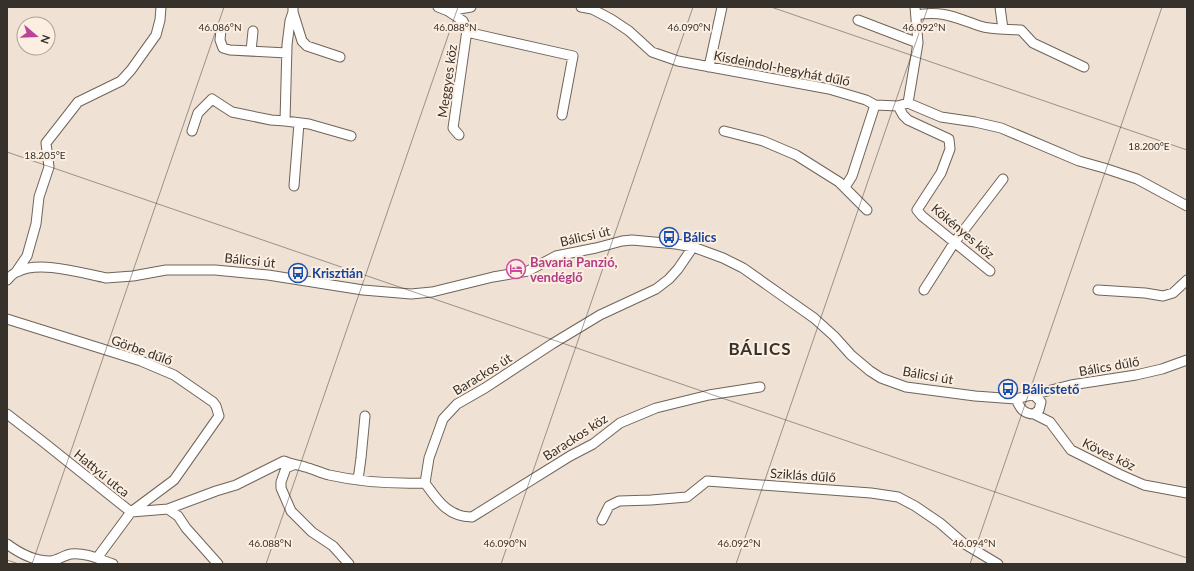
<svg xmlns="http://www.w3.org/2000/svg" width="1194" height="571" font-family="Lato,sans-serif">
  <rect width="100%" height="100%" fill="#efe1d3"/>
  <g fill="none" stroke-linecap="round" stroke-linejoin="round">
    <g stroke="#706458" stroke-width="11">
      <path id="minor" d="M438,7L448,11L471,7
        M581,7L592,9L611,19L629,31L652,52L678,61L829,89L866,100L875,105L898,106L908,103L941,117L975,122L1001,128L1079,161L1104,168L1137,179L1187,206
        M1000,7L1003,29
        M448,11L463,21L467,30L471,33L573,56L562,115
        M293,12L302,41L307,46L340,57
        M916,15C943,10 956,18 980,26C992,30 1008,29 1021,30L1033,43L1084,67
        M858,20L918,43
        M221,30L220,40L223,48L230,50L287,53
        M251,51L253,31
        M709,67L722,7
        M908,103L918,43L915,7
        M898,106L903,115L908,120L949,139L950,149L941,173L917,210L922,216L990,271
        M285,121L309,124L351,136
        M192,131L198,113L212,99L232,112L271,120L285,121L287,45L290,21L293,12V7
        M724,131L763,141L796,155L839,182L867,210
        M459,135L453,128L467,30
        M294,186L299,123
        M845,187L852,176L875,105
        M16,272L27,256L36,224L39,197L49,167L46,143L78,102L121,81L131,70L156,35L160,20L161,7
        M7,280C10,277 13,273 17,272C39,260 81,273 106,278L133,276L166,270H215L268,275L363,290L411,294L432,292L493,277L528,271L556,256L596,248L622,241L632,240L676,244L693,247L723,258L743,268L814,318L834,336L851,355L870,371L881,378L906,387L975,396L1016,399L1071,385L1136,375L1162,369L1187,360
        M924,290L954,243L1003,179
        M1098,290L1145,293L1163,296L1173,293L1187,280
        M7,319L141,361L174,375L213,402L216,406L219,416L174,480L131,512L97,558
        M1016,399C1020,408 1023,414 1034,414L1039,410L1041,402L1033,394
        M7,414L42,441L131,512L168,509L178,516L186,528L218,564
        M1034,414L1050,422L1071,450L1119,474L1144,485L1187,493
        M293,465L286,468L281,482V488L291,511L312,532L333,546L349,564
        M358,480L361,458L365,416
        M425,483C438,501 448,517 472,517L570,456L593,444L620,423L656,408L709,395L760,387
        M168,509L216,491L236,485L284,461C292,465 297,464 305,467C313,469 321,473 329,475C360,482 392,484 425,483L429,458L443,419L457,404L485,388L552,344L600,315L656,289L669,279L678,269L693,247
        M602,520L609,506L619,501L651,500L687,497L707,481L871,493L898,497L915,506L940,523L963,543L998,564
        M7,544C19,553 35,561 50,561C57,561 64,555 71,554C85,552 101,560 113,564"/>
    </g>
    <use href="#minor" stroke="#fff" stroke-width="9"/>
  </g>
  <path fill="none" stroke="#36312b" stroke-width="1" stroke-opacity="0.45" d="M771,7L1187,150M7,152L1187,558M7,560L19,564M32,564L224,7M266,564L458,7M501,564L693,7M736,564L928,7M970,564L1162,7"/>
  <defs>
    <g id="bus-ring" transform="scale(1)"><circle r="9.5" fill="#fceee0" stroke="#1a4fb4" stroke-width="1.5"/><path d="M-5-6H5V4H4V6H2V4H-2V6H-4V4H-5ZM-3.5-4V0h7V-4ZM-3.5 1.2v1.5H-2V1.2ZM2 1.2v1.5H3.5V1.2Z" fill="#1a4fb4"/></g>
    <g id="hotel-ring" transform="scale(1)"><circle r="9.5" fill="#fceee0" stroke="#d1479c" stroke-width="1.5"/><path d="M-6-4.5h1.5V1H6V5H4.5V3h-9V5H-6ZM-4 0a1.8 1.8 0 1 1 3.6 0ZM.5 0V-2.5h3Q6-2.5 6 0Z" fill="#d1479c"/></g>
  </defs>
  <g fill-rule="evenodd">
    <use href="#bus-ring" x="669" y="237"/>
    <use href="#hotel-ring" x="516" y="269"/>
    <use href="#bus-ring" x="298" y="273"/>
    <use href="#bus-ring" x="1008" y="389"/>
  </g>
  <g text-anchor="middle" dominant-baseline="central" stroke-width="4" stroke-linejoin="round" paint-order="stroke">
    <g font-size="13" fill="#36312b" stroke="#fceee0">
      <text transform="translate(782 68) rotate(11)">Kisdeindol-hegyhát dűlő</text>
      <text transform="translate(447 81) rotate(-82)">Meggyes köz</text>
      <text transform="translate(963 231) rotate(40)">Kökényes köz</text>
      <text transform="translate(585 236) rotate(-13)">Bálicsi út</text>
      <text transform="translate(250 260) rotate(6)">Bálicsi út</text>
      <text transform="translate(142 350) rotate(20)">Görbe dűlő</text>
      <text transform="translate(1109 366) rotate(-10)">Bálics dűlő</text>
      <text transform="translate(482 374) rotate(-32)">Barackos út</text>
      <text transform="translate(928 375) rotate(10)">Bálicsi út</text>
      <text transform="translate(575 437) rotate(-33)">Barackos köz</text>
      <text transform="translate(1109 454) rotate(26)">Köves köz</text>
      <text transform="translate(102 473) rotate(39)">Hattyú utca</text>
      <text transform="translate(803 475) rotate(4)">Sziklás dűlő</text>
    </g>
    <g font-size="13" font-weight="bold" fill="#164399" stroke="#fceee0" text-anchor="start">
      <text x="683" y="237">Bálics</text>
      <text x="312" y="273">Krisztián</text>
      <text x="1022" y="389">Bálicstető</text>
    </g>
    <g font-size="13" font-weight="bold" fill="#b23c85" stroke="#fceee0" text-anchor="start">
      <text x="530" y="262">Bavaria Panzió,<tspan x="530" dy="15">vendéglő</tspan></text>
    </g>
    <g font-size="17" font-weight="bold" letter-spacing="1" fill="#36312b" stroke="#fceee0">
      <text x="760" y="348">BÁLICS</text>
    </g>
  </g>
  <g font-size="10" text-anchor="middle" fill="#36312b" stroke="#fceee0" stroke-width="4" stroke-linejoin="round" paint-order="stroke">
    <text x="220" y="31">46.086°N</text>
    <text x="455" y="31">46.088°N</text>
    <text x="689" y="31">46.090°N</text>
    <text x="924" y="31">46.092°N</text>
    <text x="1149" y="150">18.200°E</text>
    <text x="45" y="159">18.205°E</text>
    <text x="270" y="547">46.088°N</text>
    <text x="505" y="547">46.090°N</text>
    <text x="739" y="547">46.092°N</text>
    <text x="974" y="547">46.094°N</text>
  </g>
  <rect width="1194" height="571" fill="none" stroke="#36312b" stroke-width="16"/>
  <g transform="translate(36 36) rotate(109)"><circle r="19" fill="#fceee0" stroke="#ada298"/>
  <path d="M0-3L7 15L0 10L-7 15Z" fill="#bb449a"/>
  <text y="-6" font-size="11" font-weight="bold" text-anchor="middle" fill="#36312b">N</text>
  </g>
</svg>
